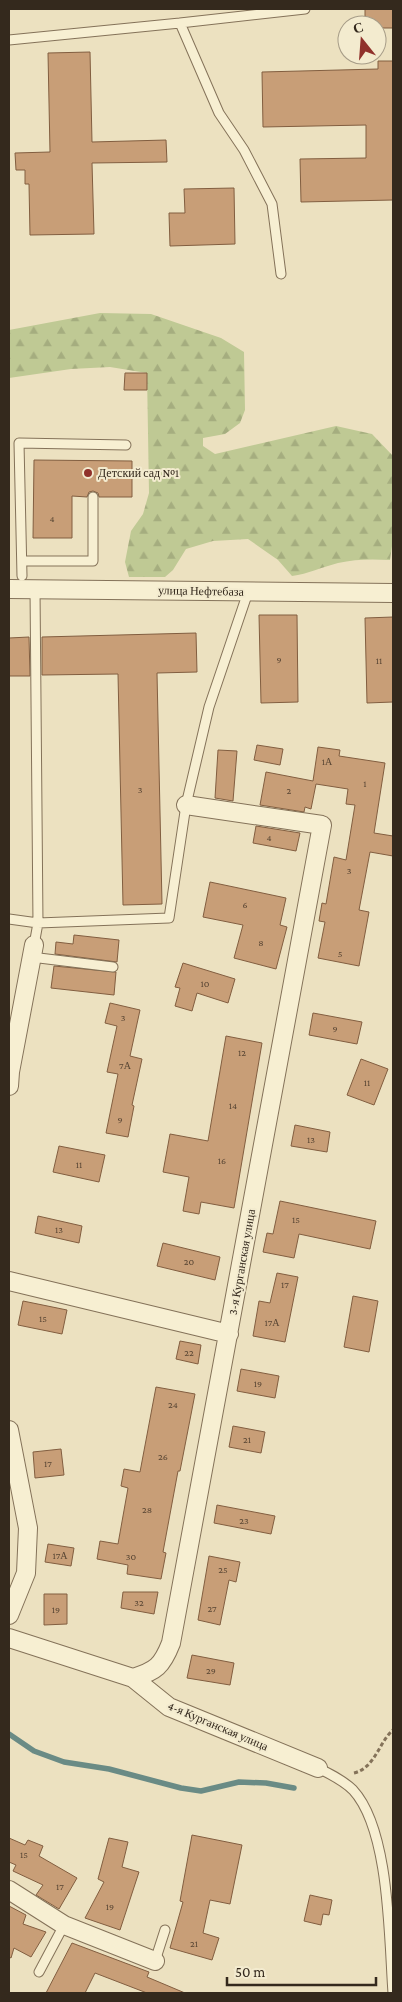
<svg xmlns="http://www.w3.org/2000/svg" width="402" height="2002" font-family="'Crimson Pro',serif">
  <defs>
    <pattern id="forest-firs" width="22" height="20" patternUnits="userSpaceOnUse" patternTransform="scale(1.25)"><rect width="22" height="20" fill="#bfc994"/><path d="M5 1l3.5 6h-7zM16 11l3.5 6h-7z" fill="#a5ad7f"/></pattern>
  </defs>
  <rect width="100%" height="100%" fill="#ece1c0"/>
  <path fill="url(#forest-firs)" d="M100,313L151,314L221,338L244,352L245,410L240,423L225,434L203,438V446L215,454L336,426L372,434L393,456V546H392L390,560C372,559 355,559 338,563C322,567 308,574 292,576L278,560L248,539L213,541L186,549L173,570L165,577H129L125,562L131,531L143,514L149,493L147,373L110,367L71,369L9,378V330Z"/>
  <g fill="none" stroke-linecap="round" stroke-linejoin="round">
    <path stroke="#6a8b85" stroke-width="5.5" d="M9,1734L34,1751L64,1762L109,1769L181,1788L201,1791L239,1782L266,1783L294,1788"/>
  </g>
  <path fill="#c89e77" stroke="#825e40" d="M365,9H393V28H377V25H365Z
    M90,52L92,142L166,140L167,162L92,163L94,234L30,235L29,184H25V170H16L15,153L50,152L48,53Z
    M378,61H393V200L301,202L300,159L366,158V125L263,127L262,72L378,69Z
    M234,188L235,244L170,246L169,213H185L184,189Z
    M125,373H147V390H124Z
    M34,460L132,461V497H99L98,493L93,491L89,492L87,497L72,496V538H33Z
    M259,615H297L298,702L261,703Z
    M393,617V702L367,703L365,618Z
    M196,633L197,672L157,673L162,904L123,905L118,674L42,675V637Z
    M29,637L30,676H9V638Z
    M257,745L283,749L280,765L254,760Z
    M318,747L340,750L339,756L385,763L374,833L393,836V856L370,852L359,910L369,912L359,966L318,958L325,922L319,921L322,903L326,904L334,857L346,860L355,805L346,804L348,789L316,784L311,809L305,807L304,812L260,805L266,772L313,781Z
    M218,750L237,751L233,801L215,798Z
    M256,826L300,833L296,851L253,843Z
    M210,882L286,898L280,925L287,927L276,969L234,958L243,925L203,917Z
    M74,935L119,940L117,962L55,954L56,942L73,944Z
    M183,963L235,979L228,1003L197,993L192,1011L175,1006L180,988L175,987Z
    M54,966L116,972L114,995L51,988Z
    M110,1003L140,1010L130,1056L142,1059L132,1105L134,1106L128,1137L106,1133L118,1074L107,1072L117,1026L105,1023Z
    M313,1013L362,1022L357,1044L309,1035Z
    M226,1036L262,1043L234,1208L201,1202L199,1214L183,1211L189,1177L163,1172L170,1134L208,1141Z
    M361,1059L388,1069L374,1105L347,1095Z
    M295,1125L330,1132L327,1152L291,1146Z
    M59,1146L105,1155L99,1182L53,1172Z
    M280,1201L376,1221L370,1249L299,1234L294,1258L263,1252L267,1233L273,1234Z
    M38,1216L82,1226L79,1243L35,1233Z
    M163,1243L220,1257L215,1280L157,1266Z
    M277,1273L298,1277L285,1342L253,1336L259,1301L270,1303Z
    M353,1296L378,1301L369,1352L344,1347Z
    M23,1301L67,1310L62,1334L18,1325Z
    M180,1341L201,1345L198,1364L176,1359Z
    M241,1369L279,1376L275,1398L237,1391Z
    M156,1387L195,1394L180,1471H178L163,1552L166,1553L161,1579L127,1574L128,1565L97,1559L100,1541L118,1544L128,1488L121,1486L124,1469L140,1472Z
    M233,1426L265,1432L261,1453L229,1447Z
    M61,1449L64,1475L35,1478L33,1452Z
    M217,1505L275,1516L271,1534L214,1523Z
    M48,1544L74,1548L71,1566L45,1562Z
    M209,1556L240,1562L236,1582L229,1580L220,1625L198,1620Z
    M123,1592H158L154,1614L121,1608Z
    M44,1594H67V1624L44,1625Z
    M192,1655L234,1663L230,1685L187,1678Z
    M192,1835L242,1845L230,1904L210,1900L203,1933L219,1938L212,1960L170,1948L183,1902L180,1901Z
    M9,1838L25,1845L28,1840L43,1846L39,1856L77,1878L59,1909L36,1895L43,1885L13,1871L16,1865L9,1862Z
    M109,1838L128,1842L122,1867L139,1872L120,1930L85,1918L104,1882L98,1879Z
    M310,1895L332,1900L329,1915L323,1914L321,1925L304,1921Z
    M9,1906L26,1915L23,1924L46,1932L31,1957L14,1948L11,1958L9,1957Z
    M72,1943L149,1972L147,1977L185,1993H147L95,1973L85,1993H46Z"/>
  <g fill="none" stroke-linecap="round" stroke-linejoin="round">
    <g stroke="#847259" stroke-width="11">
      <path id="service" d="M9,40L180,23
        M281,274L272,204L244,150L219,113L180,23L305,9
        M22,561H93V497
        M22,576L19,443L126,445
        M9,919L38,923L169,918L186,805L209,707L248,592
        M34,945L38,923L35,589
        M31,957L113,967
        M318,1768C330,1774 343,1780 353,1790C390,1830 389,1940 393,1993
        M155,1961L165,1930
        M39,1972L64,1925"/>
    </g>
    <g stroke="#847259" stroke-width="20">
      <path id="minor" d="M9,589L393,593
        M9,1086L10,1072L34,945
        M9,1281L229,1334
        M9,1430L28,1528L26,1573L9,1615
        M9,1638L133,1678L169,1707L318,1768
        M133,1678C156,1671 162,1666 171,1643L322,825L186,805
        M9,1890L64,1925L155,1961"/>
    </g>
    <path stroke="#847259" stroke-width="3" stroke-dasharray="4 2.5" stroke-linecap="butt" d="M354,1773C375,1768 379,1742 393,1730"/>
    <use href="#service" stroke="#f7efd2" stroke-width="9"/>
    <use href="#minor" stroke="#f7efd2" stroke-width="18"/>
  </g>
  <circle fill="#90312b" stroke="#f3ebcf" stroke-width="2" cx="88" cy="473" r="5"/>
  <g text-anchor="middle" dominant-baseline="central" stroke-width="4" stroke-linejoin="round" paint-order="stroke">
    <g font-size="10" fill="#594634">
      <text x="52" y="518">4</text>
      <text x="279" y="659">9</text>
      <text x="379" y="660">11</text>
      <text x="327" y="761">1А</text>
      <text x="365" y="783">1</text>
      <text x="140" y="789">3</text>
      <text x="289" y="790">2</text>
      <text x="269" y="837">4</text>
      <text x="349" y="870">3</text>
      <text x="245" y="904">6</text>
      <text x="261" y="942">8</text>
      <text x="340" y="953">5</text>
      <text x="205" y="983">10</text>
      <text x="123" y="1017">3</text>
      <text x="335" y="1028">9</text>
      <text x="242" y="1052">12</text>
      <text x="125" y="1065">7А</text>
      <text x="367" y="1082">11</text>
      <text x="233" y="1105">14</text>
      <text x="120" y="1119">9</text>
      <text x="311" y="1139">13</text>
      <text x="222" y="1160">16</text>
      <text x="79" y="1164">11</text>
      <text x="296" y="1219">15</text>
      <text x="59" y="1229">13</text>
      <text x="189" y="1261">20</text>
      <text x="285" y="1284">17</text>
      <text x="43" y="1318">15</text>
      <text x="272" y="1322">17А</text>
      <text x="189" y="1352">22</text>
      <text x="258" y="1383">19</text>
      <text x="173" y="1404">24</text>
      <text x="247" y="1439">21</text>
      <text x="163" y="1456">26</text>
      <text x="48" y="1463">17</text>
      <text x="147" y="1509">28</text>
      <text x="244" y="1520">23</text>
      <text x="60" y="1555">17А</text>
      <text x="131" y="1556">30</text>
      <text x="223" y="1569">25</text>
      <text x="139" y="1602">32</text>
      <text x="212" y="1608">27</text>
      <text x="56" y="1609">19</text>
      <text x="211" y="1670">29</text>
      <text x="24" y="1854">15</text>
      <text x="60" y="1886">17</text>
      <text x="110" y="1906">19</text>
      <text x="194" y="1943">21</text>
    </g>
    <g font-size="12" fill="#34291d" stroke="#f3ebcf" text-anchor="start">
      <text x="98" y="473">Детский сад №1</text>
    </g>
    <g font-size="12" fill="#34291d" stroke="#f3ebcf">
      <text transform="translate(201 591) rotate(1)">улица Нефтебаза</text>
      <text transform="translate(242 1262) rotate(-80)">3-я Курганская улица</text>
      <text transform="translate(218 1726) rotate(23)">4-я Курганская улица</text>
    </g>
  </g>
  <rect width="402" height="2002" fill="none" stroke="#34291d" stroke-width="20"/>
  <g transform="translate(362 40) rotate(343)"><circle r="24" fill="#f3ebcf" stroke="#a79d88"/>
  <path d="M0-4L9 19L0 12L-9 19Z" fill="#90312b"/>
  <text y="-8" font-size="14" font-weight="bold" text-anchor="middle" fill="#34291d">С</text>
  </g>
  <path d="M227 1977v8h149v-8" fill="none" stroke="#34291d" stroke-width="2.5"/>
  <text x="235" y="1977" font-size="15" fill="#34291d" stroke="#f3ebcf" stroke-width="4" paint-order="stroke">50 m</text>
</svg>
